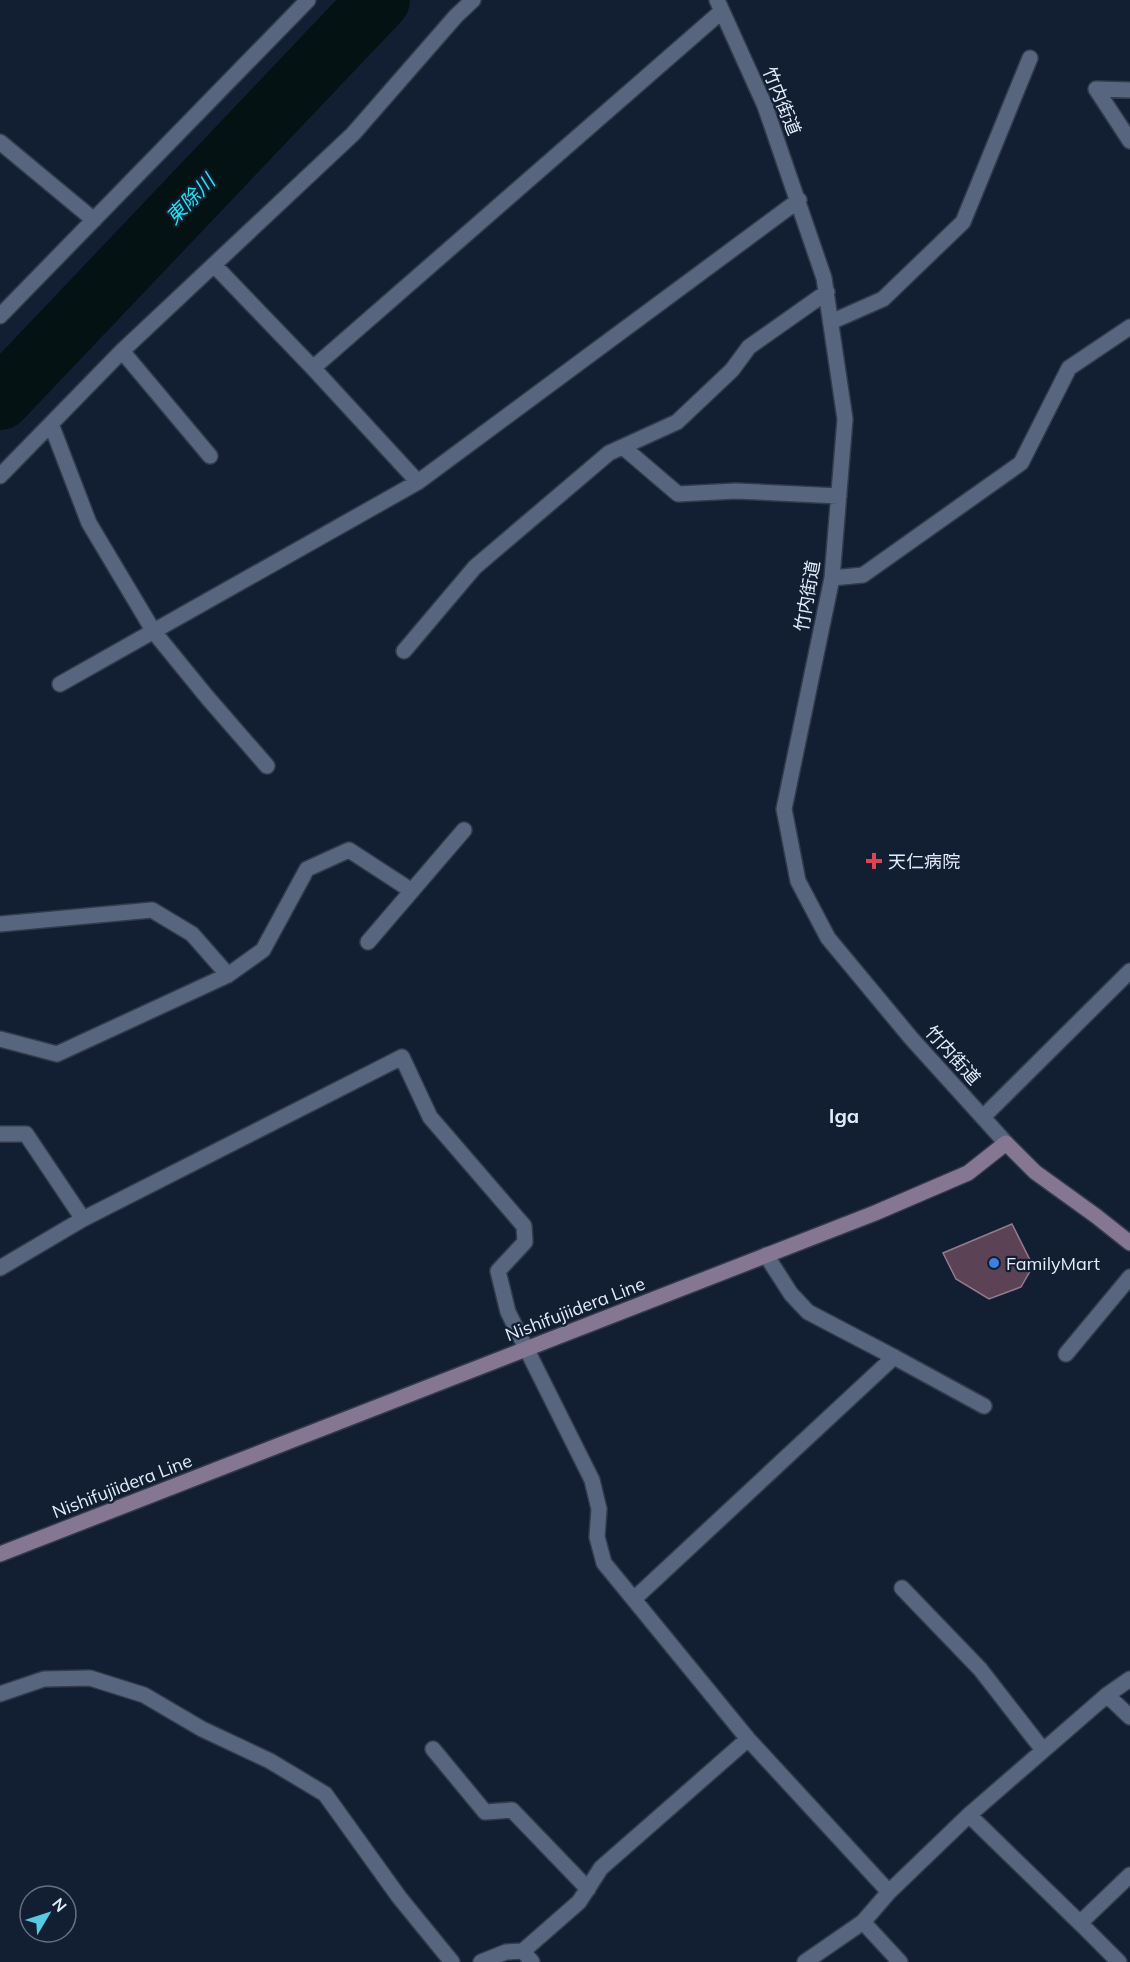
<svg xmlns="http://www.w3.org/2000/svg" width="1130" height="1962" font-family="Mulish,'Noto Sans JP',sans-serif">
  <rect width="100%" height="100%" fill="#121f33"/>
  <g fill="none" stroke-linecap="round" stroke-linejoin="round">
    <path stroke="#041213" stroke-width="62" d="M0,399L379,0"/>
  </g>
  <path fill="#5b4355" stroke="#957a8e" stroke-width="1.5" d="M1012,1224L1033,1266L1021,1287L989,1299L956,1279L943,1253Z"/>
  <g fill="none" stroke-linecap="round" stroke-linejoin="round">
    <g stroke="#323a4b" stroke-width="18">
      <path id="service" d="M831,322L883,299L963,222L1030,58
        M1066,1354L1130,1277
        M894,1357L984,1406
        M433,1749L485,1812L512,1810L588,1889
        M1080,1923L1119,1962"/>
    </g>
    <g stroke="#323a4b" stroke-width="18">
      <path id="minor" d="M717,0L765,106L824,278L845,419L832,578L784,809L798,881L828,938L911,1038L1006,1143
        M1130,90L1096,89L1130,141
        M0,142L94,220
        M214,265L313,368L418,482
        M0,316L308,0
        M122,351L210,456
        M313,368L722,11
        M51,424L89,523L154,632L207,697L267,766
        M623,447L678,494L736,491L839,496
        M0,476L122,351L353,134L456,16L473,0
        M832,578L863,575L1021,463L1069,368L1130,327
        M404,651L475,567L609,453L677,422L732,370L749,347L827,292
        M60,684L418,482L799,200
        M0,924L152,910L192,934L228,975
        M368,942L464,830
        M0,1039L57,1054L228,975L263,950L307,869L349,850L412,891
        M0,1134H26L83,1219
        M0,1268L83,1219L402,1057L430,1117L524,1226L525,1242L498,1271L508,1312L592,1480L599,1509L597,1537L604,1563L748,1739L889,1892
        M902,1588L980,1669L1043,1750
        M634,1599L894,1357L808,1312L791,1294L766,1255
        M0,1694L44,1679L90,1678L144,1695L202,1729L270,1761L325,1794L399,1897L452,1962
        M1107,1695L1130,1717
        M969,1815L1080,1923L1130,1875
        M863,1922L900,1962
        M523,1951L579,1902L601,1868L748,1739
        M481,1962L506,1952L523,1951L532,1962
        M805,1962L863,1922L889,1892L969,1815L1107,1695L1130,1679"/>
    </g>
    <g stroke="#323a4b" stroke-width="18">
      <path id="tertiary" d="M983,1117L1130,971"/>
    </g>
    <g stroke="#323a4b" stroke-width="18">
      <path id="secondary" d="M0,1554L875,1213L968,1173L1006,1143L1035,1172L1096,1216L1130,1243"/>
    </g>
    <use href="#service" stroke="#57667e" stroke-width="15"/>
    <use href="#minor" stroke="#57667e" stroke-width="15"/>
    <use href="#tertiary" stroke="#57667e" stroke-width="15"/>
    <use href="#secondary" stroke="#857793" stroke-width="15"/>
  </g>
  <path fill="#e0444e" stroke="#121f33" stroke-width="2" d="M871 852h6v6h6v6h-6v6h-6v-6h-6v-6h6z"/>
  <circle fill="#3f7fe0" stroke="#121f33" stroke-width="2" cx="994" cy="1263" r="6"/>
  <g text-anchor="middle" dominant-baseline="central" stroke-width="4.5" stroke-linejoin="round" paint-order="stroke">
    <g font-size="18" fill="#e2ebf9" stroke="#121f33">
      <text transform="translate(782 101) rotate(68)">竹内街道</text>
      <text transform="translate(807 596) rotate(-80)">竹内街道</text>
      <text transform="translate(953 1055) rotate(48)">竹内街道</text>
      <text transform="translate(575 1309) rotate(-21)">Nishifujiidera Line</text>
      <text transform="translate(122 1486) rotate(-21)">Nishifujiidera Line</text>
    </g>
    <g font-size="18" fill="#e2ebf9" stroke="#121f33" text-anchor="start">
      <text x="888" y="861">天仁病院</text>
      <text x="1006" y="1263">FamilyMart</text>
    </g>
    <g font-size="20" font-style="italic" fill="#27e2f0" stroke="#121f33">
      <text transform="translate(190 199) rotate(-46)">東除川</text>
    </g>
    <g font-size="20" font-weight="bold" fill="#e2ebf9" stroke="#121f33">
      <text x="844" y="1115">Iga</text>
    </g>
  </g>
  <g transform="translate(48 1914) rotate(51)"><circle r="28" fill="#121f33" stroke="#657182" stroke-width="1.5"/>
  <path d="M0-4.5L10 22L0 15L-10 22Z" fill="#57c9e3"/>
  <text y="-9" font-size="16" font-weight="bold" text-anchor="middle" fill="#e2ebf9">N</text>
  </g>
</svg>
